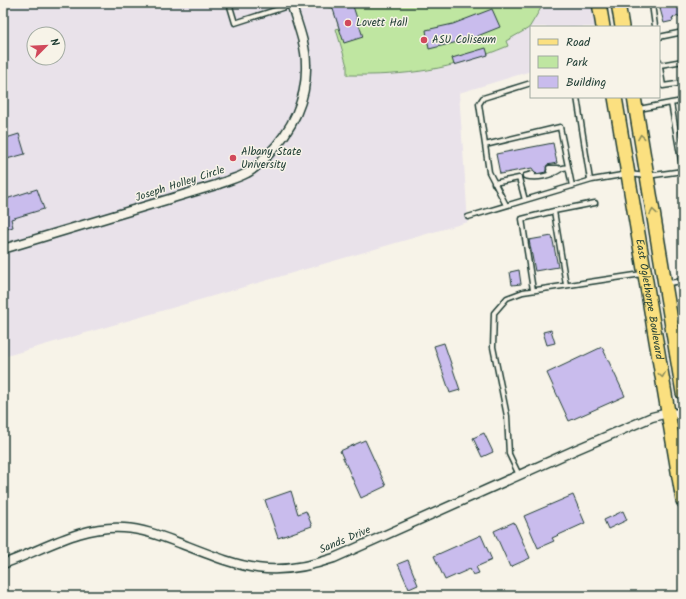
<svg xmlns="http://www.w3.org/2000/svg" width="686" height="599" font-family="Kalam,sans-serif">
  <rect width="100%" height="100%" fill="#f7f3e8"/>
  <filter id="ink" filterUnits="userSpaceOnUse"><feTurbulence type="fractalNoise" baseFrequency=".025" numOctaves="2"/><feDisplacementMap in="SourceGraphic" scale="8" xChannelSelector="R" yChannelSelector="G"/><feConvolveMatrix kernelMatrix="1 2 1 2 8 2 1 2 1" color-interpolation-filters="sRGB"/></filter>
  <g filter="url(#ink)">
    <path fill="#e9e2ea" fill-rule="evenodd" d="M3,3H596L600,27H531V71L459,93L468,222L3,357ZM34,34H58V58H34Z"/>
    <path fill="#bfe6a1" stroke="#6f926a" d="M327,3H544L529,28L506,41L508,46C451,70 407,76 347,75V66L336,29L339,28L333,7L329,8Z"/>
    <path fill="#c9bced" stroke="#1f3d34" d="M331,3H352L363,37L344,43Z
      M667,3H683V15L672,18L673,21L664,23L659,5Z
      M492,9L500,27L470,39L429,49L426,30L453,24Z
      M486,48L488,55L454,65L452,58Z
      M19,134L25,154L3,160V139Z
      M553,143L557,163L547,165L546,172L536,174L532,168L500,174L496,154Z
      M37,189L44,209L11,219L13,227L3,230V200Z
      M552,236L558,267L535,271L529,240Z
      M519,270L521,284L512,285L510,272Z
      M551,330L555,343L547,345L543,332Z
      M444,343L460,390L450,393L434,346Z
      M602,347L625,396L569,421L547,373Z
      M484,433L493,452L482,457L473,438Z
      M365,440L386,486L361,498L340,451Z
      M291,491L298,514L306,511L312,526L278,538L265,500Z
      M573,495L585,523L552,538L554,541L538,548L524,516Z
      M623,511L627,520L608,529L604,520Z
      M514,522L530,558L510,567L494,531Z
      M481,535L492,560L476,567L479,573L473,575L470,569L445,580L434,556Z
      M408,560L418,585L409,589L398,564Z"/>
    <g fill="none" stroke-linecap="round" stroke-linejoin="round">
      <g stroke="#1f3d34" stroke-width="7">
        <path id="service" d="M229,3L235,23L291,5
          M652,4L655,26
          M659,37L683,32
          M659,61L663,86L683,83
          M660,65L683,61
          M577,97L590,180
          M671,103L683,101
          M639,109L671,103L683,172
          M485,145L560,127L572,186
          M549,168H558
          M549,171L568,167
          M525,176C537,179 551,176 561,169
          M525,176L533,174
          M494,183L519,178L525,200
          M506,205L489,172L479,104L483,98L531,83
          M468,217L592,180L628,174L647,176L683,171
          M668,283L683,281
          M566,285L554,211L595,203
          M533,290L522,219L554,211
          M673,319L683,318
          M519,475L509,454L507,416L493,347L494,313L507,298L523,292L642,274"/>
      </g>
      <g stroke="#1f3d34" stroke-width="11">
        <path id="minor" d="M3,249L216,185C226,181 238,178 247,173C255,169 262,161 268,155C292,130 307,101 306,65C306,44 297,23 291,3
          M3,564C43,550 80,525 124,528C144,529 163,537 182,544C241,567 270,580 334,558L575,450L652,417L668,413L683,414"/>
      </g>
      <g stroke="#1f3d34" stroke-width="16">
        <g id="primary">
          <path d="M599,3L603,27"/>
          <path d="M618,3L622,27"/>
          <path id="s1" d="M615,97L683,501"/>
          <path d="M634,97L683,393"/>
        </g>
      </g>
      <use href="#service" stroke="#f7f3e8" stroke-width="4"/>
      <use href="#minor" stroke="#f7f3e8" stroke-width="8"/>
      <use href="#primary" stroke="#fbe080" stroke-width="13"/>
    </g>
    <defs><path id="oneway-chevron" d="M-2-3.5L2.5 0L-2 3.5" fill="none" stroke-width="1.6" stroke-linecap="round" stroke-linejoin="round"/></defs>
    <g stroke="#8d8e5a">
      <use href="#oneway-chevron" transform="translate(641 137) rotate(-99)"/>
      <use href="#oneway-chevron" transform="translate(653 212) rotate(-99)"/>
      <use href="#oneway-chevron" transform="translate(662 375) rotate(81)"/>
    </g>
  </g>
  <g fill="#d1495b" stroke="#f7f3e8" stroke-width="1.5">
    <circle cx="348" cy="23" r="4"/>
    <circle cx="424" cy="40" r="4"/>
    <circle cx="233" cy="158" r="4"/>
  </g>
  <g text-anchor="middle" dominant-baseline="central" stroke-width="3" stroke-linejoin="round" paint-order="stroke">
    <g font-size="11" fill="#1f3d34" stroke="#f7f3e8" text-anchor="start">
      <text x="356" y="23">Lovett Hall</text>
      <text x="432" y="40">ASU Coliseum</text>
      <text x="241" y="152">Albany State<tspan x="241" dy="13">University</tspan></text>
    </g>
    <g font-size="11" fill="#1f3d34" stroke="#f7f3e8">
      <text transform="translate(180 184) rotate(-18)">Joseph Holley Circle</text>
      <text stroke="none"><textPath href="#s1" startOffset="205">East Oglethorpe Boulevard</textPath></text>
      <text transform="translate(345 540) rotate(-23)">Sands Drive</text>
    </g>
  </g>
  <rect width="686" height="599" fill="none" stroke="#f7f3e8" stroke-width="16"/>
  <rect x="8" y="8" width="670" height="583" fill="none" stroke="#1f3d34" stroke-width="1.5" filter="url(#ink)"/>
  <rect x="530" y="26" width="130" height="72" fill="#f7f3e8" stroke="#a1aaa0"/>
  <rect x="538" y="39" width="20" height="6" fill="#fbe080" stroke="#a1aaa0"/>
  <text x="566" y="46" font-size="12" fill="#1f3d34">Road</text>
  <rect x="538" y="56" width="20" height="12" fill="#bfe6a1" stroke="#a1aaa0"/>
  <text x="566" y="66" font-size="12" fill="#1f3d34">Park</text>
  <rect x="538" y="76" width="20" height="12" fill="#c9bced" stroke="#a1aaa0"/>
  <text x="566" y="86" font-size="12" fill="#1f3d34">Building</text>
  <g transform="translate(46 46) rotate(66)"><circle r="19" fill="#f7f3e8" stroke="#a1aaa0"/>
  <path d="M0-3L7 15L0 10L-7 15Z" fill="#d1495b"/>
  <text y="-6" font-size="11" font-weight="bold" text-anchor="middle" fill="#1f3d34">N</text>
  </g>
</svg>
